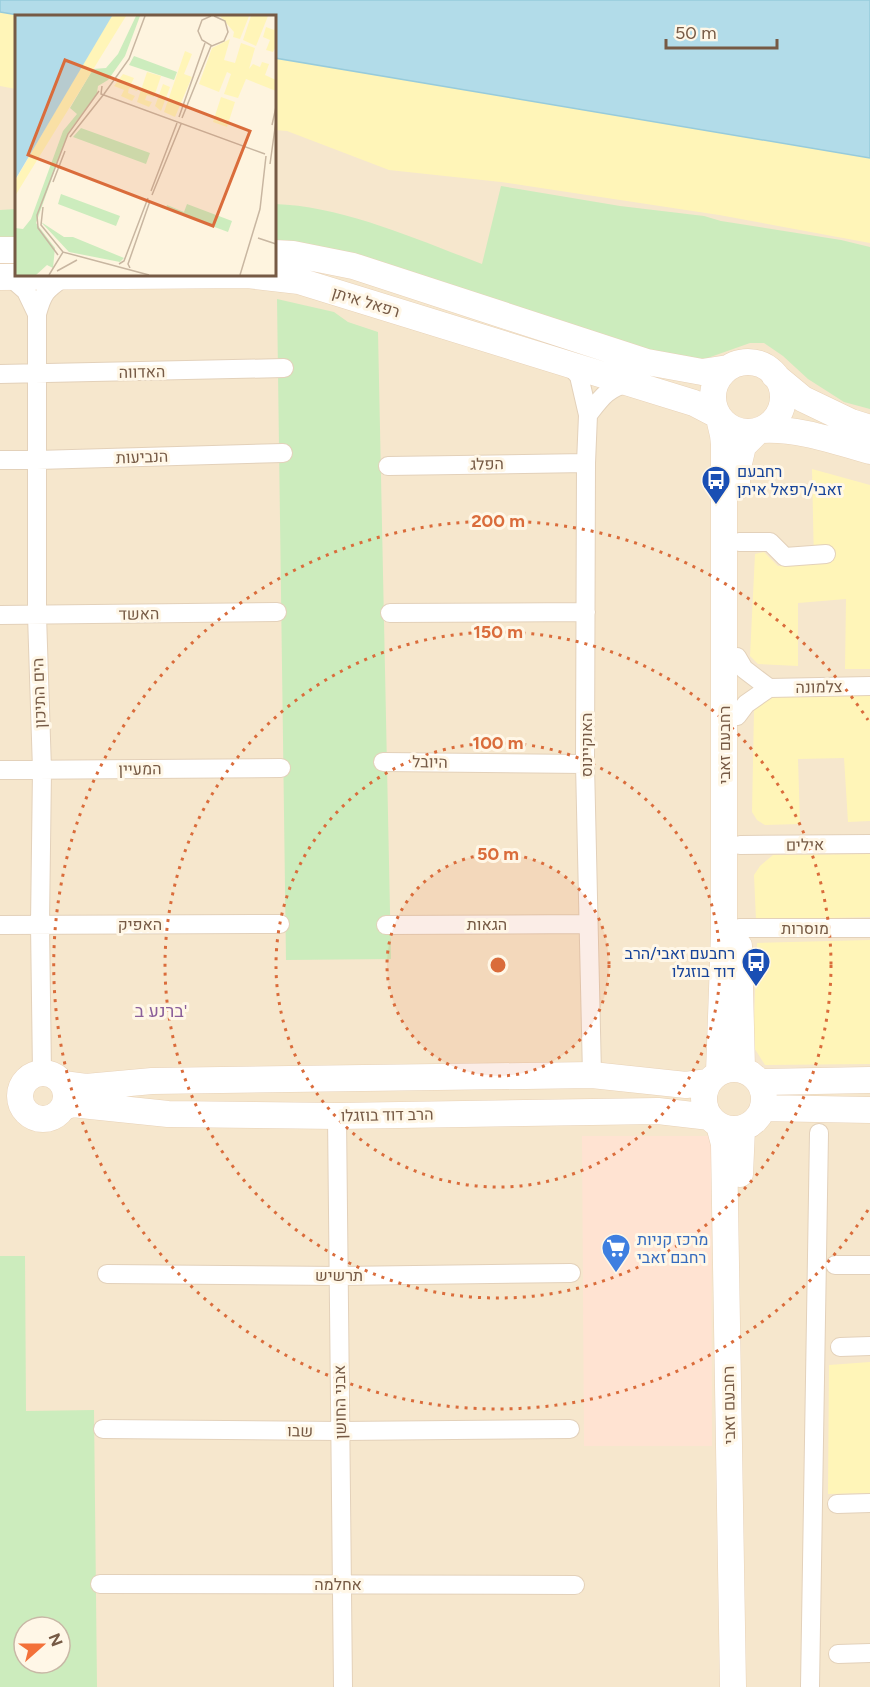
<svg xmlns="http://www.w3.org/2000/svg" width="870" height="1687" font-family="Figtree,Heebo,sans-serif">
  <rect width="100%" height="100%" fill="#fef4df"/>
  <path fill="#f6e7cd" fill-rule="evenodd" d="M0,78L16,80V274H274L275,116L870,237V1687H0ZM24,1627H60V1663H24Z"/>
  <path fill="#ffe3d2" d="M582,1136H711L712,1446H584Z"/>
  <path fill="#ccecbd" fill-rule="evenodd" d="M501,186L620,206L704,216L721,221L841,240L870,247V409L844,402L808,379L783,356L764,343H750L702,360L671,362L275,248V204C343,206 418,240 482,264Z
    M16,209V246H0V210Z
    M277,299L334,312L348,322L378,332L391,959L286,960Z
    M0,1256H25L26,1411L94,1410L97,1687H0ZM24,1627H60V1663H24Z"/>
  <path fill="#fff5b8" d="M0,9L49,16H16V89L0,86Z
    M274,50L870,143V243L719,215L501,182L389,170L287,131L275,130Z
    M812,469L870,485V669H845L846,599L798,603V666L758,664L750,656L755,554L764,552L778,566L814,564Z
    M870,695V821L848,822L844,758L798,759L800,824L765,825L757,820L752,812L754,711L757,701L770,696Z
    M870,854V917L756,920L754,875L760,866L773,855Z
    M870,940V1064L765,1065L753,1046L757,943Z
    M870,1362V1493L828,1494L829,1365Z"/>
  <path fill="#b2dce9" stroke="#97cbdb" stroke-width="1.5" d="M0,0H870V158L275,58L274,16H24L0,12Z"/>
  <g fill="none" stroke-linecap="round" stroke-linejoin="round">
    <g stroke="#e3d1ba" stroke-width="20">
      <path id="street" d="M10,277L26,291L37,314
        M569,365L579,376L588,415L586,463L585,764L592,1075
        M0,374L284,368
        M588,415C601,398 607,388 629,383
        M0,460H37L283,453
        M388,466L586,463
        M739,542H770L785,557L826,554
        M390,613L586,612
        M0,615L277,612
        M737,657L744,669L769,688
        M737,716L746,704L769,688L870,686
        M383,762L585,764
        M0,770L281,768
        M740,845L870,844
        M0,925L280,924
        M386,925L588,924
        M739,928H870
        M42,1073L40,924L42,770L37,615V314C43,292 46,290 64,277
        M337,1116L343,1687
        M835,1265H870
        M107,1274L339,1276L571,1273
        M840,1347L870,1346
        M103,1429L341,1431L570,1429
        M837,1504L870,1503
        M100,1584L575,1585
        M838,1654L870,1653
        M810,1687L819,1133"/>
    </g>
    <g stroke="#e8d2b8" stroke-width="27">
      <path id="secondary" d="M0,250H16
        M274,253L293,254L353,266L647,362L702,372L728,368
        M0,277L247,275L299,281L694,403L717,415
        M713 397a35 35 0 1 1 70 0a35 35 0 1 1-70 0Z
        M774,375L803,399L851,422L870,428
        M719,418L723,435L724,444V934L719,1072
        M762,430C799,428 834,441 870,451
        M737,487V472L743,446L757,432
        M739,946L742,1069
        M704 1099a30 30 0 1 1 60 0a30 30 0 1 1-60 0Z
        M20 1096a23 23 0 1 1 46 0a23 23 0 1 1-46 0Z
        M760,1082L870,1080
        M63,1084L86,1087L152,1081L592,1075L686,1085L708,1082
        M64,1107L73,1104L91,1106L168,1114L337,1116L658,1111L710,1117
        M763,1108L870,1110
        M719,1125L724,1144L733,1687
        M740,1174L742,1129"/>
    </g>
    <use href="#street" stroke="#fff" stroke-width="18"/>
    <use href="#secondary" stroke="#fff" stroke-width="26"/>
  </g>
  <circle cx="498" cy="965" r="111" fill="#da6c3b" fill-opacity=".12"/>
  <g fill="none" stroke="#da6c3b" stroke-width="3" stroke-dasharray="3 6">
    <circle cx="498" cy="965" r="111"/>
    <circle cx="498" cy="965" r="222"/>
    <circle cx="498" cy="965" r="333"/>
    <path d="M868 1210A444 444 0 1 1 868 720"/>
  </g>
  <defs>
    <g id="bus-pin" transform="scale(1.5)"><path d="M0 17L-7.5 6A9.5 9.5 0 1 1 7.5 6Z" fill="#1a4fb4" stroke="#fff7e7"/><path d="M-5-6H5V4H4V6H2V4H-2V6H-4V4H-5ZM-3.5-4V0h7V-4ZM-3.5 1.2v1.5H-2V1.2ZM2 1.2v1.5H3.5V1.2Z" fill="#fff"/></g>
    <g id="supermarket-pin" transform="scale(1.5)"><path d="M0 17L-7.5 6A9.5 9.5 0 1 1 7.5 6Z" fill="#3f7fe0" stroke="#fff7e7"/><path d="M-6-5.5h2.5l.6 2H6L4.5 2H-2.5L-4.4-4H-6ZM-1.5 3.2a1.3 1.3 0 1 0 .1 0ZM3 3.2a1.3 1.3 0 1 0 .1 0Z" fill="#fff"/></g>
  </defs>
  <g fill-rule="evenodd">
    <use href="#bus-pin" x="716" y="480"/>
    <use href="#bus-pin" x="756" y="962"/>
    <use href="#supermarket-pin" x="616" y="1248"/>
  </g>
  <g text-anchor="middle" dominant-baseline="central" stroke-width="6" stroke-linejoin="round" paint-order="stroke">
    <g font-size="16" fill="#765a45" stroke="#fff7e7">
      <text transform="translate(366 302) rotate(17)">רפאל איתן</text>
      <text transform="translate(142 372) rotate(-1)">האדווה</text>
      <text transform="translate(142 457) rotate(-2)">הנביעות</text>
      <text transform="translate(487 464) rotate(-1)">הפלג</text>
      <text transform="translate(139 614) rotate(-1)">האשד</text>
      <text transform="translate(819 687) rotate(-1)">צלמונה</text>
      <text transform="translate(39 693) rotate(-92)">הים התיכון</text>
      <text transform="translate(586 745) rotate(-90)">האוקיינוס</text>
      <text transform="translate(724 745) rotate(-90)">רחבעם זאבי</text>
      <text transform="translate(430 762) rotate(1)">היובל</text>
      <text transform="translate(140 769) rotate(-1)">המעיין</text>
      <text transform="translate(805 845) rotate(-1)">אילים</text>
      <text x="140" y="924">האפיק</text>
      <text x="487" y="924">הגאות</text>
      <text x="805" y="928">מוסרות</text>
      <text transform="translate(387 1115) rotate(-1)">הרב דוד בוזגלו</text>
      <text x="339" y="1275">תרשיש</text>
      <text transform="translate(340 1402) rotate(-91)">אבני החושן</text>
      <text transform="translate(729 1405) rotate(-91)">רחבעם זאבי</text>
      <text transform="translate(300 1431) rotate(1)">שבו</text>
      <text x="338" y="1584">אחלמה</text>
    </g>
    <g font-size="16" fill="#164399" stroke="#fff7e7" text-anchor="start">
      <text x="737" y="471">רחבעם<tspan x="737" dy="18">זאבי/רפאל איתן</tspan></text>
      <text x="735" y="953" text-anchor="end">רחבעם זאבי/הרב<tspan x="735" dy="18">דוד בוזגלו</tspan></text>
    </g>
    <g font-size="16" fill="#366cbe" stroke="#fff7e7" text-anchor="start">
      <text x="637" y="1239">מרכז קניות<tspan x="637" dy="18">רחבם זאבי</tspan></text>
    </g>
    <g font-size="18" fill="#8b5f9a" stroke="#fff7e7">
      <text x="161" y="1011">ברנע ב'</text>
    </g>
  </g>
  <g transform="translate(15 15)">
    <rect width="261" height="261" fill="#fef4df"/>
    <path d="M121,1H125L110,41L93,65L83,71L82,78L53,118L21,208L40,233L38,253L32,250L21,260H0V213L8,214L16,204L48,116L62,99L55,93L78,54L91,53L103,39ZM119,41L162,57L159,65L114,50ZM66,113L135,138L131,149L58,122ZM46,179L105,201L101,211L43,189ZM172,189L217,206L213,217L151,194L152,190L169,197ZM26,207L49,222H58L109,243L105,247L54,237Z" fill="#ccecbd"/>
    <path d="M95,1H111L0,181V166ZM205,1H234L225,24L218,22L219,17ZM236,1H253L241,31L228,25ZM261,11V31L258,37L251,35L255,25L248,22L251,12L259,15ZM215,24L209,45L220,48L226,28L240,33L234,54L238,49L245,52L247,47L254,49L250,60L261,65V76L231,64L223,83L209,79L216,59L212,57L204,77L184,69L197,33ZM170,36L177,39L169,59L177,62L160,102L149,97ZM132,57L146,61L139,82L132,80L130,85L137,87L134,92L122,87ZM108,59L119,63L116,69L124,71L122,76L114,73L113,78L120,81L117,86L106,81L109,75L99,71ZM148,69L155,72L146,96L140,91ZM206,82L220,87L212,112L198,107Z" fill="#fff5b8"/>
    <path d="M0,1H97L0,165Z" fill="#b2dce9"/>
    <path fill="none" stroke="#c8b6a1" stroke-width="1.5" d="M196,1L187,5L183,16L187,25L197,31L209,26L213,17L210,6L199,1M87,71L86,79L250,139M89,79L114,44L130,1M164,102L190,28M167,103L196,31M257,110L261,92M55,122L89,79M255,149L261,106M38,167L50,136M136,176L162,108M137,180L166,109M28,192L26,210L48,237M243,223L261,229M43,240L23,213L22,200L53,119L84,76M104,249L109,246L133,183M115,253L113,249L135,186M42,256L62,245M34,260L48,237L134,260M225,260L245,194L251,141"/>
    <path fill="#da6c3b" fill-opacity="0.15" stroke="#da6c3b" stroke-width="3" d="M50,45L235,116L198,211L13,140Z"/>
    <rect width="261" height="261" fill="none" stroke="#765a45" stroke-width="3"/>
  </g>
  <circle cx="498" cy="965" r="9" fill="#da6c3b" stroke="#fff7e7" stroke-width="3"/>
  <g font-size="18" text-anchor="middle" font-weight="bold" fill="#da6c3b" stroke="#fff7e7" stroke-width="6" stroke-linejoin="round" paint-order="stroke">
    <text x="498" y="527">200 m</text>
    <text x="498" y="638">150 m</text>
    <text x="498" y="749">100 m</text>
    <text x="498" y="860">50 m</text>
  </g>
  <g transform="translate(42 1645) rotate(69)"><circle r="28" fill="#fff7e7" stroke="#c8b8a6" stroke-width="1.5"/>
  <path d="M0-4.5L10 22L0 15L-10 22Z" fill="#f37139"/>
  <text y="-9" font-size="16" font-weight="bold" text-anchor="middle" fill="#765a45">N</text>
  </g>
  <path d="M666 39v9h111v-9" fill="none" stroke="#765a45" stroke-width="3"/>
  <text x="675" y="39" font-size="18" fill="#765a45" stroke="#fff7e7" stroke-width="4.5" paint-order="stroke">50 m</text>
</svg>
